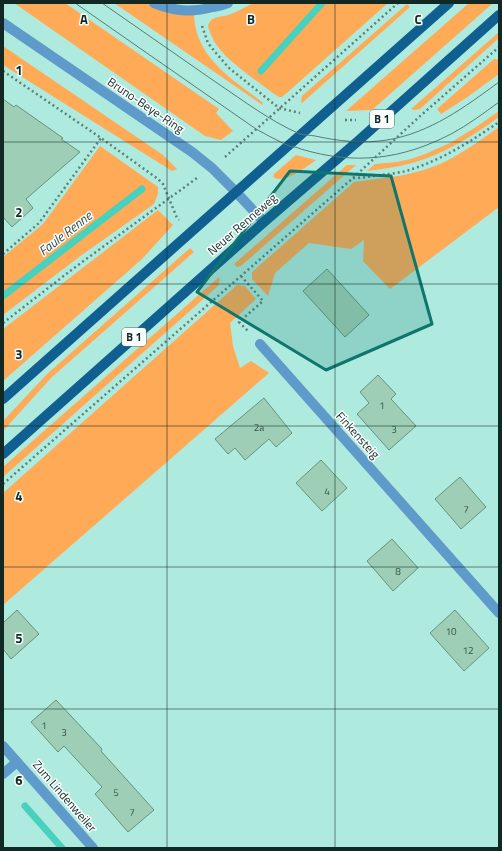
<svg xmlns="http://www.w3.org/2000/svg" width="502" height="851" font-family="'Titillium Web',sans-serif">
  <rect width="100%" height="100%" fill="#afeadf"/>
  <g fill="#ffaa57">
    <path d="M14,3H65L219,109L216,113L233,131L221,140L205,136Z"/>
    <path d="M114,3H144L161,8L194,15C196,58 231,78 262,102L263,105L261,104Z"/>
    <path d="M253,3H388L289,91L282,97H279C269,91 260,83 251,77C235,64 217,52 210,32C209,29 207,26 209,23C213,16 222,17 228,15C237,12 245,7 253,3Z"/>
    <path d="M469,3H493L372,110L346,111Z"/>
    <path d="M407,4L410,7L302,103L301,102L302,96Z"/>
    <path d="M498,33L499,38L420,109L414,110L411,109Z"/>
    <path d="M3,46L163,155L177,169L172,171L3,65Z"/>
    <path d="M494,59H496L499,60V74L466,98L441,114L437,109Z"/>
    <path d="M499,111V117C473,136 444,154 412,163C398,167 382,169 367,171L375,164L397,162L411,159L425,154L450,143L476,127Z"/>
    <path d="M499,127V207L390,289L363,261L364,240L351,249L309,243L275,273L268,296L252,279V272L354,182L404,175L424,170L440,164L454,157L475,144Z"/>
    <path d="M100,146L158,187V194L154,204L79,257L3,315V257L43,224Z"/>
    <path d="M296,155L316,160C308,166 283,185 273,177L274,174Z"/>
    <path d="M347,165H356L241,266L237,267L234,264Z"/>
    <path d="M158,210L173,225L142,259L3,381V329Z"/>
    <path d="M190,248L194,252L51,378L3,431V421L47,374Z"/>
    <path d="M219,277L220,280L218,286L3,477V467Z"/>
    <path d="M237,285L245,286L256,299L230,323L233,346L240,368L251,361L269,373L3,605V493Z"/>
  </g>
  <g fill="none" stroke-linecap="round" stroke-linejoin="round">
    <g stroke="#49d1bf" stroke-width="7">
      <path d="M261,71L322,3"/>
      <path d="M3,296L142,189"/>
      <path d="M25,806L62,848"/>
    </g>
  </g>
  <g fill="#9ecfb6" stroke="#65947d">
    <path d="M3,99L14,107L16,105L63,138L61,139L80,152L26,199L33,208L12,227L3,217Z"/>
    <path d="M327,269L369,315L345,337L303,291Z"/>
    <path d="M378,375L396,394L391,399L416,426L389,450L357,414L369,403L360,392Z"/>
    <path d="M264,398L292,433L276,447L269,439L245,460L235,448L228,454L215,439Z"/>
    <path d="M321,460L347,488L322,511L296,483Z"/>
    <path d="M460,477L486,507L461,529L435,499Z"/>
    <path d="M392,539L418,568L393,591L367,561Z"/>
    <path d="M17,610L39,634L11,659L3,649V623Z"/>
    <path d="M455,610L489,648L464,671L430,633Z"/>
    <path d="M56,700L102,749L101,751L154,810L128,832L95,794L102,787L64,746L58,752L31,722Z"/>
  </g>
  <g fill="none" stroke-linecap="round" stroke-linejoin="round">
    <g stroke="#5a827b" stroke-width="2.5" stroke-dasharray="2 3" stroke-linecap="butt">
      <path d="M202,26L208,43L216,53L229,68L279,108L300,113"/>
      <path d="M3,71L101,138L158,179L163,184L177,218L179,220"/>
      <path d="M345,120H356"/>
      <path d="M225,157L398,3"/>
      <path d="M353,178C363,178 372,176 381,175C389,174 398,173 406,171C440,161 470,142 499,122"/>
      <path d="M3,254L39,223L101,138"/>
      <path d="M241,276L263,301L239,322L249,332"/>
      <path d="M3,323L74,268L197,178"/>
      <path d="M3,484L353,178L418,118L499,47"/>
    </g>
    <g stroke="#5e9bca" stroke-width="10">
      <path d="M154,3C174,11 191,13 213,7C218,6 223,5 228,3"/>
      <path d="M3,23L192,152L212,168L236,192L264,222"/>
      <path d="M260,344L499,613"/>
      <path d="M3,746L93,848"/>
      <path d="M3,774L17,762"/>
    </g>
    <g stroke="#0f6091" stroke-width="10">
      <path d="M3,399L449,3"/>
      <path d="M3,454L264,222L357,142L499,15"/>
    </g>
    <g stroke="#567c76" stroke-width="1">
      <path d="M75,3L256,129C267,135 278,141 289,146C293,147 297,147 301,149C354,165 401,160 451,134C468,125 484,113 499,102"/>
      <path d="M102,3C140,30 179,56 217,83C244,101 270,121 300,134C304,135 310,135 315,136C338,141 363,144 387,140C430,133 465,107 499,82"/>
    </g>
  </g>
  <path fill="#0f766e" fill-opacity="0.2" stroke="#0f766e" stroke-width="3" stroke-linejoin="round" d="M290,171L391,176L432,324L326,370L197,292Z"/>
  <path fill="none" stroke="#112825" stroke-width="1" stroke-opacity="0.55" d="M167,3V848M335,3V848M3,142H499M3,284H499M3,426H499M3,567H499M3,709H499"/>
  <g text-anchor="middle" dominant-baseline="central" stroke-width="3" stroke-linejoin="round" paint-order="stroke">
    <g font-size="10" fill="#345249">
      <text x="382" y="405">1</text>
      <text x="259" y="427">2a</text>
      <text x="394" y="429">3</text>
      <text x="327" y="491">4</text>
      <text x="466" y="509">7</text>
      <text x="398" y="571">8</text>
      <text x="451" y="631">10</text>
      <text x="468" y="650">12</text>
      <text x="44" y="725">1</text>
      <text x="64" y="732">3</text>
      <text x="116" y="792">5</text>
      <text x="132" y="812">7</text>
    </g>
    <g fill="#f9fefd" stroke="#576866" stroke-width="1">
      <rect x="370" y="110" width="24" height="18" rx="3"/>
      <rect x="122" y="328" width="24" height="18" rx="3"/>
    </g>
    <g font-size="11" font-weight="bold" fill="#112825">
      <text x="382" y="119">B 1</text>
      <text x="134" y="337">B 1</text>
    </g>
    <g font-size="12" fill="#112825" stroke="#f9fefd">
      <text transform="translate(146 105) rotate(34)">Bruno-Beye-Ring</text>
      <text transform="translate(242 224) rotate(-41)">Neuer Renneweg</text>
      <text transform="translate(358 435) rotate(48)">Finkensteig</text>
      <text transform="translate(65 796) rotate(49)">Zum Lindenweiler</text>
    </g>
    <g font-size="13" font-style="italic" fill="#304c48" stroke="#f9fefd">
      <text transform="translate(65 233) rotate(-38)">Faule Renne</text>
    </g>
  </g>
  <g font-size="13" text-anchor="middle" font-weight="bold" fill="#112825" stroke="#f9fefd" stroke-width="3" stroke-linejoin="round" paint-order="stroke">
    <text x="84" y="24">A</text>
    <text x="251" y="24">B</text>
    <text x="418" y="24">C</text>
    <text x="19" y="75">1</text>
    <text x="19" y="217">2</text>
    <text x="19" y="359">3</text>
    <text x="19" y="501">4</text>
    <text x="19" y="643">5</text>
    <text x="19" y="785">6</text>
  </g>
  <rect width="502" height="851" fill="none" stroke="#112825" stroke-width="8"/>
</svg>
